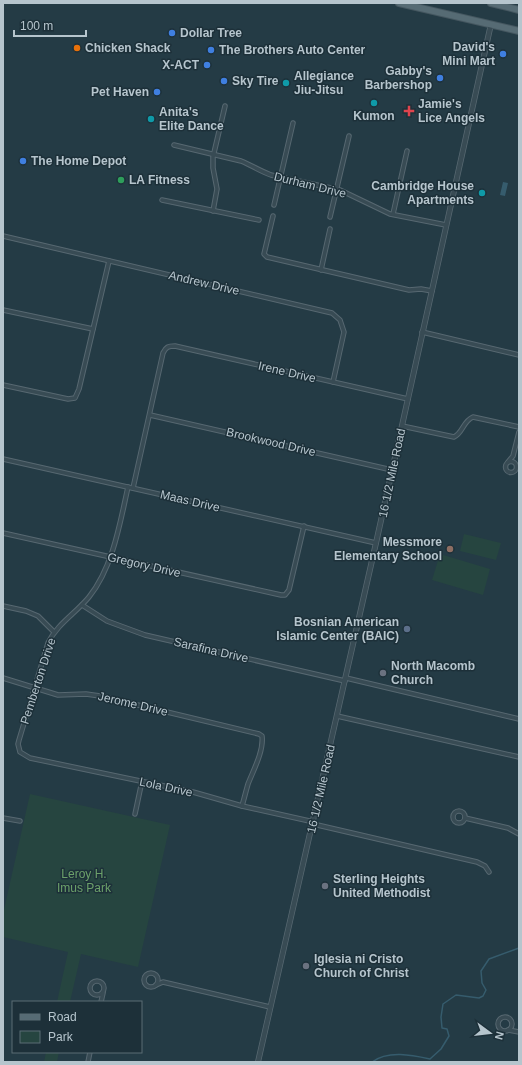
<svg xmlns="http://www.w3.org/2000/svg" width="522" height="1065" font-family="Helvetica,sans-serif">
  <rect width="100%" height="100%" fill="#243b45"/>
  <g fill="#264540">
    <path d="M464,534L501,543L496,560L460,551Z"/>
    <path d="M440,554L490,569L483,595L432,580Z"/>
    <path d="M30,794L170,825L138,967L81,954L70,1002H57L68,952L3,937V914Z"/>
    <path d="M46,1052H59L57,1062H44Z"/>
  </g>
  <path fill="#365c6d" d="M503,182L508,183L505,196L500,195Z"/>
  <g fill="none" stroke-linecap="round" stroke-linejoin="round">
    <path stroke="#365c6d" stroke-width="1.5" d="M372,1062C388,1050 412,1055 430,1059L441,1049L449,1036L447,1029L442,1028L441,1017L443,1004L456,995L479,998L483,996L486,990L482,983L481,971L489,959L519,948"/>
    <defs>
      <g id="minor">
        <path d="M174,145L241,161C251,165 260,171 271,175L340,190L390,214L446,225"/>
        <path d="M162,200L259,220"/>
        <path d="M274,205L293,123"/>
        <path d="M213,211L217,189L213,168V157L225,106"/>
        <path d="M393,214L407,151"/>
        <path d="M273,216L264,254L267,257L409,290L421,289L432,291"/>
        <path d="M330,217L349,136"/>
        <path d="M3,236L332,313L340,320L344,332L333,382"/>
        <path d="M321,270L330,229"/>
        <path d="M3,310L93,329"/>
        <path d="M422,332L519,355"/>
        <path d="M3,385L68,399L75,398L79,389L109,261"/>
        <path d="M150,415L392,470"/>
        <path d="M402,426L454,437C463,433 463,421 473,417L519,427"/>
        <path d="M3,459L376,543"/>
        <circle cx="511" cy="467" r="5.5"/>
        <path d="M508,462L513,456L519,432"/>
        <path d="M128,487C120,523 113,567 89,597C76,613 57,624 48,643L19,740L18,744L20,752L30,758L193,792L242,806L314,822"/>
        <path d="M133,488L163,353C166,347 168,346 175,346L408,399"/>
        <path d="M3,533L281,595H285L289,590L304,526"/>
        <path d="M82,605L107,621L145,635L345,681"/>
        <path d="M3,606L26,611L38,616L54,632"/>
        <path d="M3,678L58,695L86,694L100,696L259,734L262,736C264,751 253,771 248,784C246,791 244,799 242,806"/>
        <path d="M346,678L519,719"/>
        <path d="M337,716L519,757"/>
        <circle cx="459" cy="817" r="6"/>
        <path d="M135,814L142,781"/>
        <path d="M3,818L20,821"/>
        <path d="M465,818L508,828L519,834"/>
        <path d="M313,824L477,862L485,866L489,872"/>
        <circle cx="151" cy="980" r="7"/>
        <circle cx="97" cy="988" r="7"/>
        <path d="M156,985L163,982L270,1007"/>
        <path d="M101,1002L103,993"/>
        <circle cx="505" cy="1024" r="7"/>
        <path d="M508,1030L519,1032"/>
        <path d="M88,1062L90,1052"/>
      </g>
      <path id="tertiary" d="M258,1062L376,543L491,24"/>
      <g id="primary">
        <path d="M399,3L519,31"/>
        <path d="M491,3L519,10"/>
      </g>
    </defs>
    <use href="#minor" stroke="#576871" stroke-width="5.5"/>
    <use href="#tertiary" stroke="#576871" stroke-width="6"/>
    <use href="#primary" stroke="#455760" stroke-width="8"/>
    <use href="#minor" stroke="#384b54" stroke-width="3.5"/>
    <use href="#tertiary" stroke="#384b54" stroke-width="4.5"/>
    <use href="#primary" stroke="#566b74" stroke-width="6"/>
  </g>
  <g fill="#3f7fe0" stroke="#1d3039" stroke-width="1.5">
    <circle cx="172" cy="33" r="4"/>
    <circle cx="211" cy="50" r="4"/>
    <circle cx="503" cy="54" r="4"/>
    <circle cx="207" cy="65" r="4"/>
    <circle cx="440" cy="78" r="4"/>
    <circle cx="224" cy="81" r="4"/>
    <circle cx="157" cy="92" r="4"/>
    <circle cx="23" cy="161" r="4"/>
  </g>
  <circle fill="#e8710a" stroke="#1d3039" stroke-width="1.5" cx="77" cy="48" r="4"/>
  <g fill="#0f9aa8" stroke="#1d3039" stroke-width="1.5">
    <circle cx="286" cy="83" r="4"/>
    <circle cx="374" cy="103" r="4"/>
    <circle cx="151" cy="119" r="4"/>
    <circle cx="482" cy="193" r="4"/>
  </g>
  <path fill="#e0444e" stroke="#1d3039" stroke-width="1.5" d="M407 105h4v4h4v4h-4v4h-4v-4h-4v-4h4z"/>
  <circle fill="#2e9e5b" stroke="#1d3039" stroke-width="1.5" cx="121" cy="180" r="4"/>
  <circle fill="#8d6e63" stroke="#1d3039" stroke-width="1.5" cx="450" cy="549" r="4"/>
  <circle fill="#5c6f8a" stroke="#1d3039" stroke-width="1.5" cx="407" cy="629" r="4"/>
  <g fill="#6b7280" stroke="#1d3039" stroke-width="1.5">
    <circle cx="383" cy="673" r="4"/>
    <circle cx="325" cy="886" r="4"/>
    <circle cx="306" cy="966" r="4"/>
  </g>
  <g text-anchor="middle" dominant-baseline="central" stroke-width="3" stroke-linejoin="round" paint-order="stroke">
    <g font-size="12" font-weight="bold" fill="#b6c5cd" stroke="#1d3039" text-anchor="start">
      <text x="180" y="33">Dollar Tree</text>
      <text x="495" y="47" text-anchor="end">David's<tspan x="495" dy="14">Mini Mart</tspan></text>
      <text x="85" y="48">Chicken Shack</text>
      <text x="219" y="50">The Brothers Auto Center</text>
      <text x="199" y="65" text-anchor="end">X-ACT</text>
      <text x="432" y="71" text-anchor="end">Gabby's<tspan x="432" dy="14">Barbershop</tspan></text>
      <text x="294" y="76">Allegiance<tspan x="294" dy="14">Jiu-Jitsu</tspan></text>
      <text x="232" y="81">Sky Tire</text>
      <text x="149" y="92" text-anchor="end">Pet Haven</text>
      <text x="418" y="104">Jamie's<tspan x="418" dy="14">Lice Angels</tspan></text>
      <text x="159" y="112">Anita's<tspan x="159" dy="14">Elite Dance</tspan></text>
      <text x="374" y="116" text-anchor="middle">Kumon</text>
      <text x="31" y="161">The Home Depot</text>
      <text x="129" y="180">LA Fitness</text>
      <text x="474" y="186" text-anchor="end">Cambridge House<tspan x="474" dy="14">Apartments</tspan></text>
      <text x="442" y="542" text-anchor="end">Messmore<tspan x="442" dy="14">Elementary School</tspan></text>
      <text x="399" y="622" text-anchor="end">Bosnian American<tspan x="399" dy="14">Islamic Center (BAIC)</tspan></text>
      <text x="391" y="666">North Macomb<tspan x="391" dy="14">Church</tspan></text>
      <text x="333" y="879">Sterling Heights<tspan x="333" dy="14">United Methodist</tspan></text>
      <text x="314" y="959">Iglesia ni Cristo<tspan x="314" dy="14">Church of Christ</tspan></text>
    </g>
    <g font-size="12" fill="#b6c5cd" stroke="#1d3039">
      <text transform="translate(310 185) rotate(14)">Durham Drive</text>
      <text transform="translate(204 283) rotate(13)">Andrew Drive</text>
      <text transform="translate(287 372) rotate(13)">Irene Drive</text>
      <text transform="translate(271 442) rotate(13)">Brookwood Drive</text>
      <text transform="translate(392 473) rotate(-78)">16 1/2 Mile Road</text>
      <text transform="translate(190 501) rotate(13)">Maas Drive</text>
      <text transform="translate(144 565) rotate(13)">Gregory Drive</text>
      <text transform="translate(211 650) rotate(13)">Sarafina Drive</text>
      <text transform="translate(38 681) rotate(-72)">Pemberton Drive</text>
      <text transform="translate(133 704) rotate(13)">Jerome Drive</text>
      <text transform="translate(166 787) rotate(12)">Lola Drive</text>
      <text transform="translate(321 789) rotate(-77)">16 1/2 Mile Road</text>
    </g>
    <g font-size="12" fill="#6ca16a" stroke="#1d3039">
      <text x="84" y="874">Leroy H.<tspan x="84" dy="14">Imus Park</tspan></text>
    </g>
  </g>
  <rect width="522" height="1065" fill="none" stroke="#b6c5cd" stroke-width="8"/>
  <rect x="12" y="1001" width="130" height="52" fill="#1d3039" stroke="#5a6c74"/>
  <rect x="20" y="1014" width="20" height="6" fill="#566b74" stroke="#5a6c74"/>
  <text x="48" y="1021" font-size="12" fill="#b6c5cd">Road</text>
  <rect x="20" y="1031" width="20" height="12" fill="#264540" stroke="#5a6c74"/>
  <text x="48" y="1041" font-size="12" fill="#b6c5cd">Park</text>
  <g transform="translate(490 1033) rotate(105)" stroke="#1d3039" stroke-width="3" paint-order="stroke">
  <path d="M0-3L7 15L0 10L-7 15Z" fill="#b6c5cd"/>
  <text y="-6" font-size="11" font-weight="bold" text-anchor="middle" fill="#b6c5cd">N</text>
  </g>
  <path d="M14 30v6h72v-6" fill="none" stroke="#b6c5cd" stroke-width="2"/>
  <text x="20" y="30" font-size="12" fill="#b6c5cd" stroke="#1d3039" stroke-width="3" paint-order="stroke">100 m</text>
</svg>
